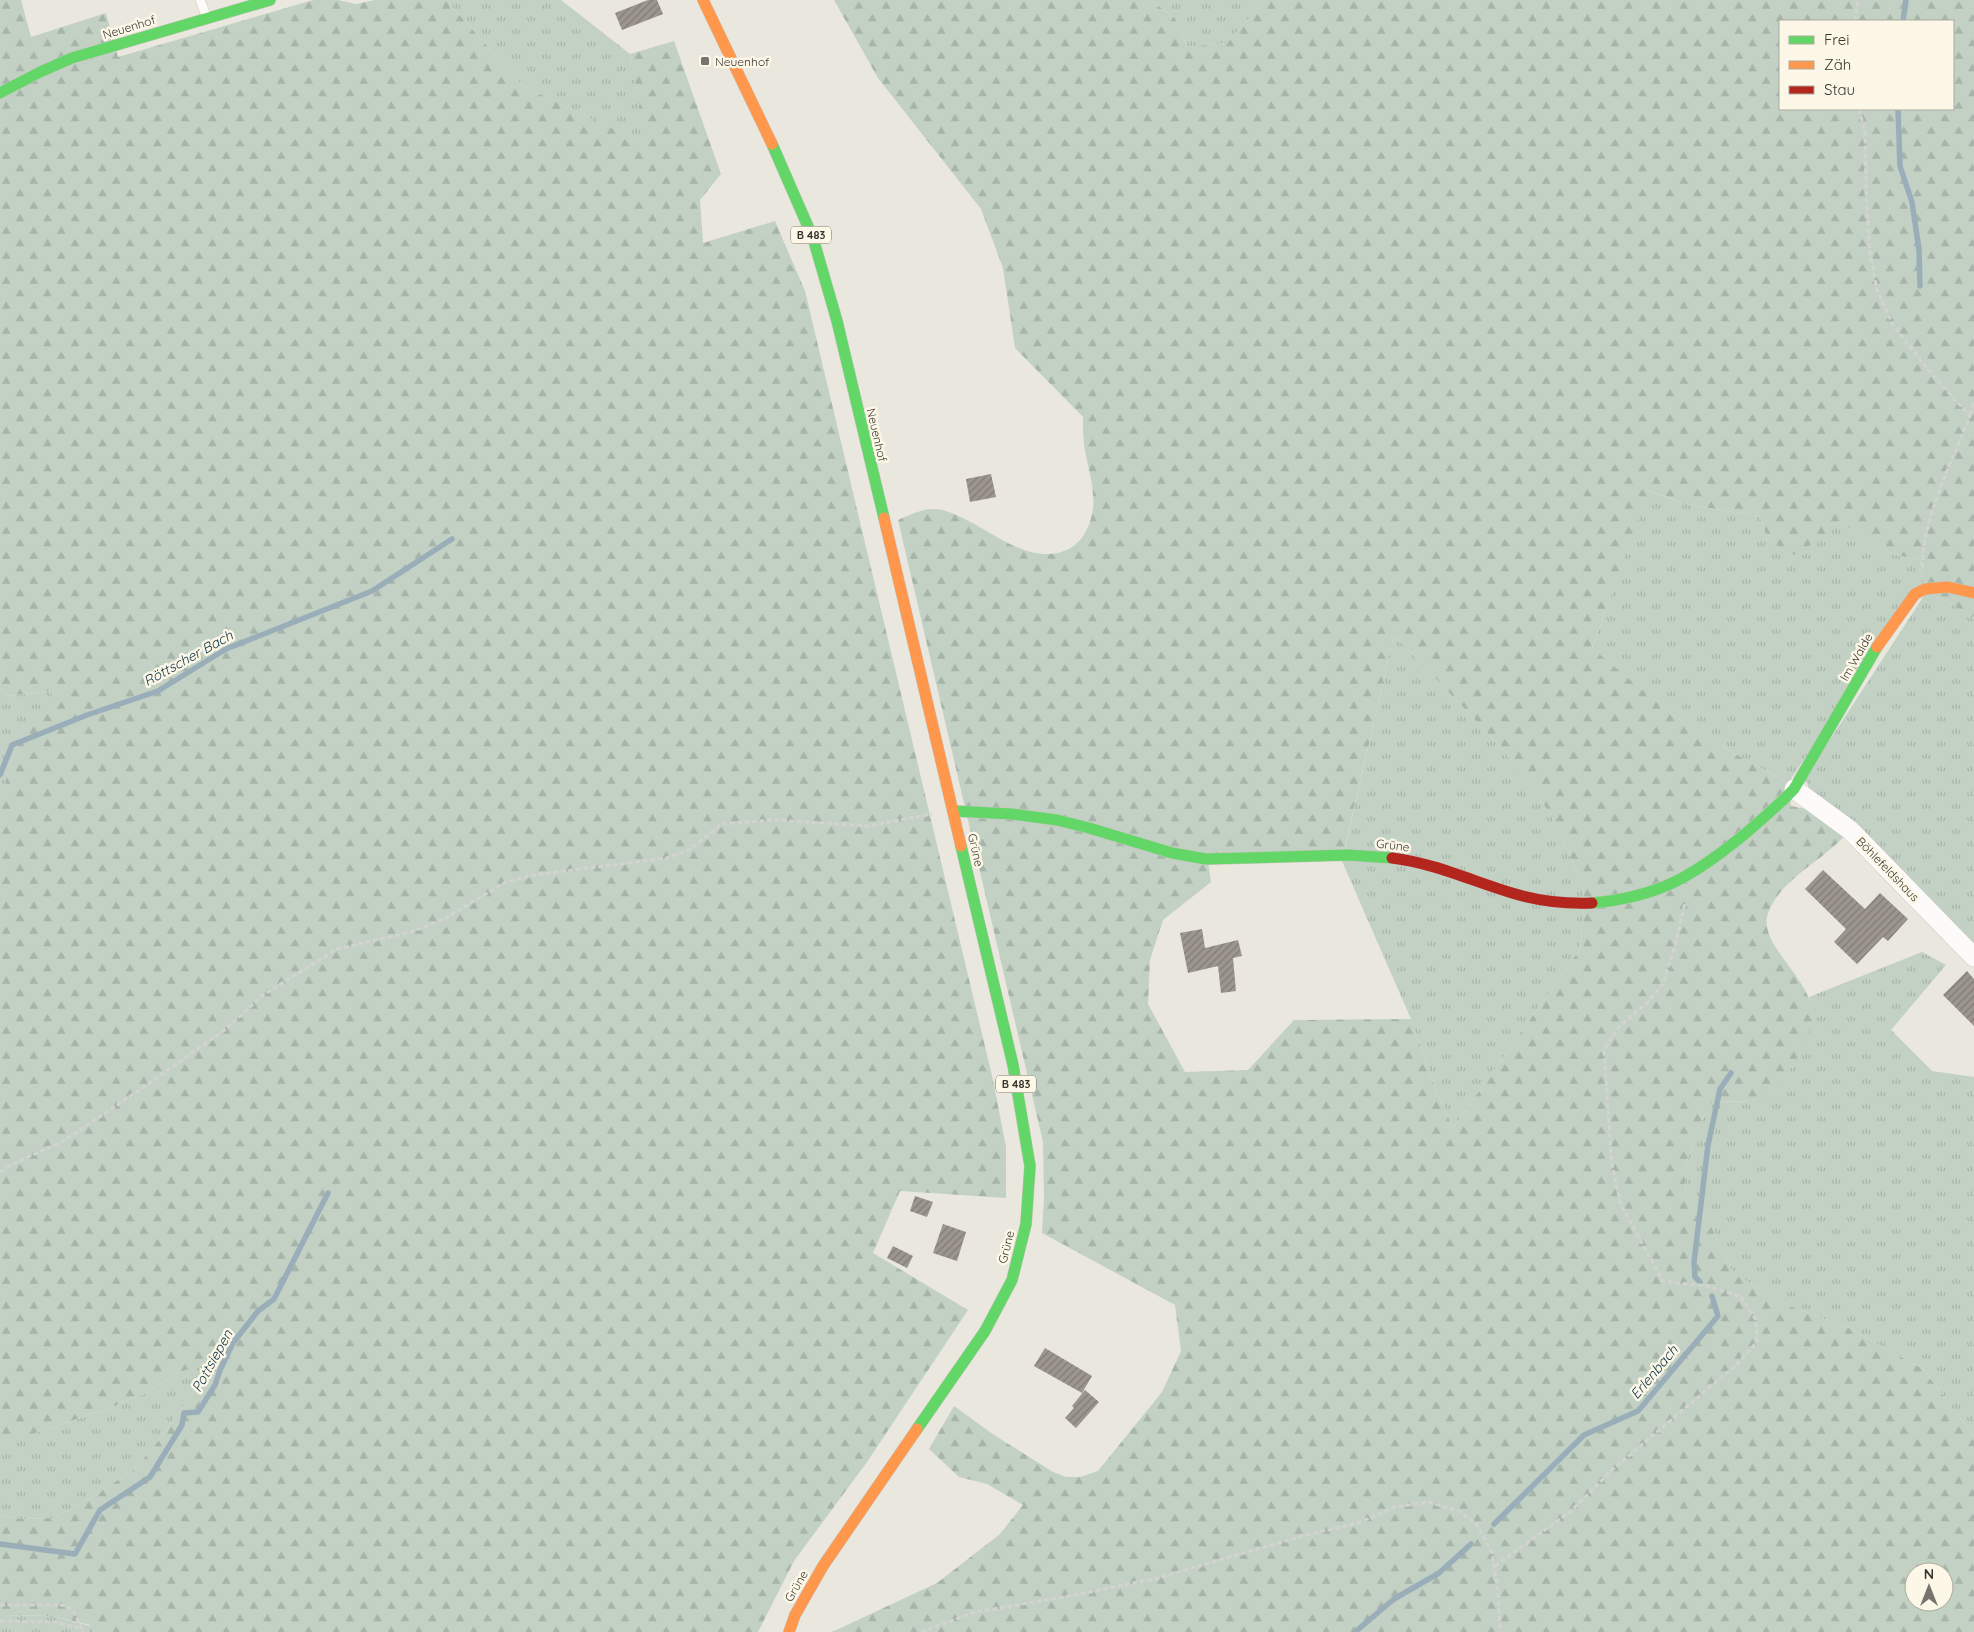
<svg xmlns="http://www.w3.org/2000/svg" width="1974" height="1632" font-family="Quicksand,sans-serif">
  <defs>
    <pattern id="grass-tufts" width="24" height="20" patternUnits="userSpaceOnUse" patternTransform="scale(1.25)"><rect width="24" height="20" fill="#c2d1c4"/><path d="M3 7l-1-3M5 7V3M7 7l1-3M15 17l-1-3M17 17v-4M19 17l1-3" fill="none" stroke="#a7b4a9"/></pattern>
    <pattern id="forest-firs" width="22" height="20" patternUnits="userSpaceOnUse" patternTransform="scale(1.25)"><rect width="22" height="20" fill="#c2d1c4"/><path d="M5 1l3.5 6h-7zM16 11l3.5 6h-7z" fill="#a7b4a9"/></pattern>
    <pattern id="building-hatch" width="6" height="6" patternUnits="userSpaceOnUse" patternTransform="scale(1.25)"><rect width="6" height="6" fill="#9c968e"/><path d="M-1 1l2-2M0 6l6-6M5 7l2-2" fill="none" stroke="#807b74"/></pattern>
  </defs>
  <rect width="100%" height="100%" fill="#eae7de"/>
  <g fill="url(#grass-tufts)">
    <path d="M446,0H561L630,54L648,146L523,86Z"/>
    <path d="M1150,0H1266L1227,43L1187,47L1175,18Z"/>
    <path d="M1648,491L1690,505L1760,516L1768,541L1842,524L1892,554L1920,560L1924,584L1788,783L1719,745L1671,714L1592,649Z"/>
    <path d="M1927,591L1974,617V951L1810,791L1805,778Z"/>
    <path d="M1394,635L1502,748L1550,813L1583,885L1584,908L1580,949L1453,1128L1436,1091L1411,1019L1342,861Z"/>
    <path d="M0,689L5,696L52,691V711L24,732L9,766L3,795L0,791Z"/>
    <path d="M1922,952L1946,965L1891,1030L1932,1071L1974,1077V1436L1923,1369L1849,1328L1787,1305L1733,1273L1708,1220L1686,1201L1685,1169L1695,1135L1710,1103L1746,1101L1813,1016L1809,997Z"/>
    <path d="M207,1364L193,1392L160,1439L135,1469L92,1497L54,1518L22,1519L0,1516V1434H32L107,1409L148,1392L178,1372Z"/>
    <path d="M0,1615L53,1616L90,1626V1632H0Z"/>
  </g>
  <g fill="url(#forest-firs)" fill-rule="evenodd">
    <path d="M0,0H21L31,37L106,13L118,57L313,0H338L356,4L375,0H446L523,86L647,145L630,54L674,41L721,174L700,200L703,243L775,221L805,291L993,1080L1006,1147V1198L900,1191L873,1253L968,1310L867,1462L794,1561L758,1632H90V1625L53,1616L0,1615V1516L22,1519L54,1518L92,1497L135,1469L160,1439L193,1392L207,1365L178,1372L148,1392L107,1409L32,1434H0V791L3,794L9,766L24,732L52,710L51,691L4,696L0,689Z"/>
    <path d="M834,0H1150L1175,18L1187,47L1227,43L1266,0H1974V617L1927,591L1924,584L1920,560L1892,554L1842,524L1795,555L1768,541L1760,516L1690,505L1649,491L1592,648L1671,714L1719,745L1788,783L1791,806L1822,812L1847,833C1825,860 1780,879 1768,913C1757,944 1811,978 1813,1015C1813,1028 1805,1042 1799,1054C1788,1077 1772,1099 1744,1101C1733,1101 1722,1102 1710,1103L1695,1135L1685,1169L1686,1201L1708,1220L1733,1273L1787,1305L1849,1328L1923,1369L1974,1436V1632H832L937,1583L1000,1534L1023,1505L987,1484L959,1477L929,1449L954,1406L994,1435L1053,1472L1066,1477H1080L1098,1471L1162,1392L1181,1351L1175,1305L1042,1233L1044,1199L1043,1142L898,520C911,514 928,506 942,510C983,520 1025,570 1069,549C1084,541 1091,524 1093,508C1095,487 1087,465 1084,444C1083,435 1083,426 1083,417L1015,348L1003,268L981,209L878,78ZM1780,21H1953V109H1780ZM1394,635L1502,748L1550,813L1583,885L1584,908L1580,949L1453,1128L1436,1091L1411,1019L1294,1020L1248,1070L1185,1072L1148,1004L1150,960L1163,920L1211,882L1207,854L1344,851ZM1914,1572H1944V1602H1914Z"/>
  </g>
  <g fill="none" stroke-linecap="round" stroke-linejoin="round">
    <g stroke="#9aaeba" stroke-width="5.5">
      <path d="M1903,21L1906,0"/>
      <path d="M1898,109L1900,166L1912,202L1919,250L1920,286"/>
      <path d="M0,775L12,745L87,715L158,691L226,649L372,591L452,539"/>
      <path d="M1700,1282L1695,1277L1694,1262L1708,1145L1720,1089L1731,1073"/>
      <path d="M1494,1524L1584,1435L1638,1411L1718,1316L1712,1296"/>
      <path d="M0,1544L75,1554L100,1510L150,1477L182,1425L184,1413L198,1412L215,1385L220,1370L233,1343L258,1311L274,1299L328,1193"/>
      <path d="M1355,1632L1394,1599L1439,1573L1471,1544"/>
    </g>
  </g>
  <g fill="url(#building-hatch)">
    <path d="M648,0H657L663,14L622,30L615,13Z"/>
    <path d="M991,474L996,497L970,502L966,479Z"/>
    <path d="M1823,870L1865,909L1880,893L1908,919L1888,941L1883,937L1857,964L1834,942L1846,929L1805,889Z"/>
    <path d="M1202,929L1205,948L1238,940L1242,956L1233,958L1236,991L1221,993L1218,966L1188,973L1180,933Z"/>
    <path d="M1967,971L1974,979V1026L1943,995Z"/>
    <path d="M915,1196L933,1202L927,1217L910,1211Z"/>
    <path d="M943,1224L966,1232L957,1261L933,1253Z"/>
    <path d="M893,1246L913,1256L907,1268L887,1258Z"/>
    <path d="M1045,1348L1092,1376L1082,1393L1034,1366Z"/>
    <path d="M1085,1390L1099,1402L1076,1428L1065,1418L1074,1408L1072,1406Z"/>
  </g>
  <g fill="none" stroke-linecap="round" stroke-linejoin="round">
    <defs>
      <path id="lane" d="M200,0L206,15"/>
      <path id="street" d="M1794,789L1850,830L1974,957"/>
      <g id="fast">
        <path d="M0,93L40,72L72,58L270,0"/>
        <path d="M772,144L813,238L837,321L884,518"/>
        <path d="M953,811L1012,814L1057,820L1089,828L1172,853L1206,859L1348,855L1392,858"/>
        <path d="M1592,903C1660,897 1695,875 1746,833C1762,819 1779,805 1794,789L1877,647"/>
        <path d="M917,1429L985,1331L1012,1280L1026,1224L1030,1166L1013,1065L961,846"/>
      </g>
      <g id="slow">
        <path d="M703,0L772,144"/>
        <path d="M884,518L961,846"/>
        <path d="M1877,647L1915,594L1925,589L1948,587L1974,593"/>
        <path d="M789,1632L795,1615L823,1566L917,1429"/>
      </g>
      <path id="jam" d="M1392,858C1434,863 1472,881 1512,893C1538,901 1565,904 1592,903"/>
    </defs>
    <use href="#lane" stroke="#c7c5be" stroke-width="10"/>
    <use href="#street" stroke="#c7c5be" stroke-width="20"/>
    <use href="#fast" stroke="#c7c5be" stroke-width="12"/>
    <use href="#slow" stroke="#c7c5be" stroke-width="12"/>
    <use href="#jam" stroke="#c7c5be" stroke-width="12"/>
    <g stroke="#d3d3d0" stroke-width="3" stroke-dasharray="5 2.5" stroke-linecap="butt">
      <path d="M1855,21L1858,0"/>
      <path d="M1859,109L1865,132L1866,193L1870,253L1877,290L1893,325L1930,372L1970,416C1954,456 1919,527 1923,569"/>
      <path d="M1970,415L1974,401"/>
      <path d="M0,1172L17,1162L61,1142L80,1130L141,1089L226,1029L263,995L337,949L411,932L444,919L506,882L534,875L667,858L689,850L722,824L774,820L868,826L932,814"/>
      <path d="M1495,1566L1571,1511L1613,1469L1734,1367L1757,1342L1756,1320L1741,1297L1707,1286L1663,1281L1621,1205L1612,1165L1604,1050L1618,1028L1647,1003L1663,984L1675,946L1685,903"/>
      <path d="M0,1605H62L72,1609L84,1632"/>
      <path d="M0,1621L54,1622L83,1629"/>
      <path d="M921,1632L976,1612L1080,1594L1158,1578L1306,1535L1358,1523L1395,1507L1429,1502L1461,1512L1478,1526L1492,1553L1498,1590L1500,1632"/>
    </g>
    <use href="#lane" stroke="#fcfbfa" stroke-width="9"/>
    <use href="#street" stroke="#fcfbfa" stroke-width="19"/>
    <use href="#fast" stroke="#63d668" stroke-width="11"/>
    <use href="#slow" stroke="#ff974d" stroke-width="11"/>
    <use href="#jam" stroke="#b3261e" stroke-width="11"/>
  </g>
  <rect fill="#76746c" stroke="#fcf7e6" stroke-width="2" x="700" y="56" width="10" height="10" rx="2.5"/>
  <g text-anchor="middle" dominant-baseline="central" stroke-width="5" stroke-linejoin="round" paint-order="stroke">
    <g fill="#fcf7e6" stroke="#737066" stroke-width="1">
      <rect x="791" y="226.5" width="40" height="17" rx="4"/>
      <rect x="996" y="1075.5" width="40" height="17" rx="4"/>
    </g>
    <g font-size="11" font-weight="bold" fill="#38362f">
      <text x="811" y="235">B 483</text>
      <text x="1016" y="1084">B 483</text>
    </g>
    <g font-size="12" fill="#38362f" stroke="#fcf7e6">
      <text transform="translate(129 27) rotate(-17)">Neuenhof</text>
      <text transform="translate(877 435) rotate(77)">Neuenhof</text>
      <text transform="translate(1856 657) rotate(-60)">Im Walde</text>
      <text transform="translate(1393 845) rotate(7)">Grüne</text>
      <text transform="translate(976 850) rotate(77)">Grüne</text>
      <text transform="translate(1888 869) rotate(46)">Böhlefeldshaus</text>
      <text transform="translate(1006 1247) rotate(-76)">Grüne</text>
      <text transform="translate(796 1586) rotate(-60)">Grüne</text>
    </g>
    <g font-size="12" fill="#38362f" stroke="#fcf7e6" text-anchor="start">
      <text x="715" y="61">Neuenhof</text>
    </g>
    <g font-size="14" font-style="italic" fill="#0b344c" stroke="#fcf7e6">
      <text transform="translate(188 658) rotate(-29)">Röttscher Bach</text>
      <text transform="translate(212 1361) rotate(-61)">Pottsiepen</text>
      <text transform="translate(1654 1372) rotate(-50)">Erlenbach</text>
    </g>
  </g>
  <rect x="1779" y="20" width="175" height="90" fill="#fcf7e6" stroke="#aeaa9d"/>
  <rect x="1789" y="36" width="25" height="8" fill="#63d668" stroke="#aeaa9d"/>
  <text x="1824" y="45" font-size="15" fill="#38362f">Frei</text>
  <rect x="1789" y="61" width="25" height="8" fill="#ff974d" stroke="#aeaa9d"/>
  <text x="1824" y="70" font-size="15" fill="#38362f">Zäh</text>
  <rect x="1789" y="86" width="25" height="8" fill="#b3261e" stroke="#aeaa9d"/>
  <text x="1824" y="95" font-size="15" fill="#38362f">Stau</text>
  <g transform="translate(1929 1587)"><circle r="24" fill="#fcf7e6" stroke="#aeaa9d"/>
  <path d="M0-4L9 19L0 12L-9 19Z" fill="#76746c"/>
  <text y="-8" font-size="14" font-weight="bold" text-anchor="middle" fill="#38362f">N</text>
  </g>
</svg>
